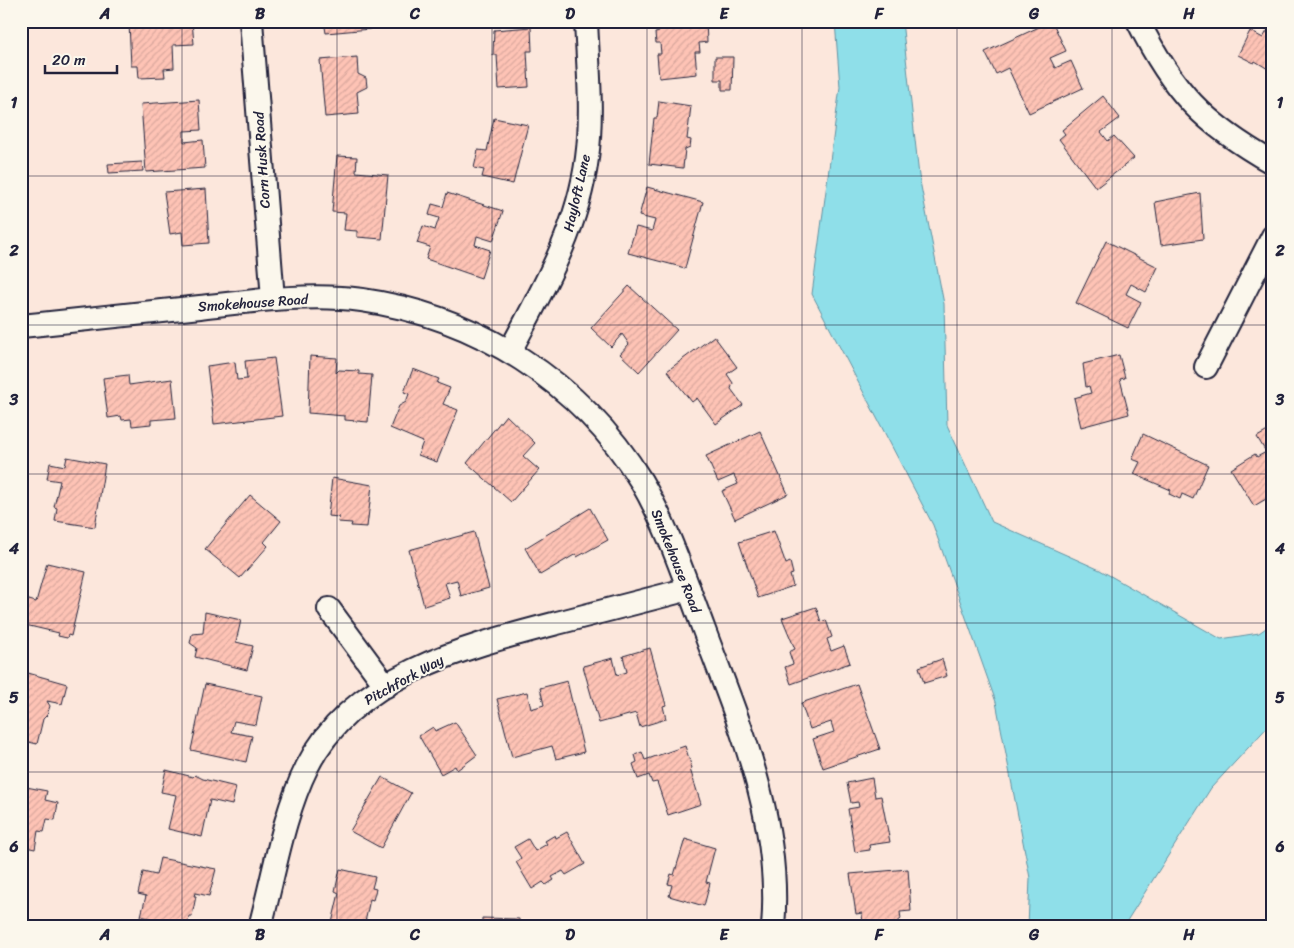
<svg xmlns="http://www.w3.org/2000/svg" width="1294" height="948" font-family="Sriracha,sans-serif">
  <defs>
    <pattern id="building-hatch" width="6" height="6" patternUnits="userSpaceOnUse" patternTransform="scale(1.25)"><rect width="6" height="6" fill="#fec3b5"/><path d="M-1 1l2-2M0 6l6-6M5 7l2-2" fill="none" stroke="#d9a79d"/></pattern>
  </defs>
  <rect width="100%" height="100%" fill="#fce7dc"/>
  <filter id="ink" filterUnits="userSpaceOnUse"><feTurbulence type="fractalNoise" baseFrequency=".02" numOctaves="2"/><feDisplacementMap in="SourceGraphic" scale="10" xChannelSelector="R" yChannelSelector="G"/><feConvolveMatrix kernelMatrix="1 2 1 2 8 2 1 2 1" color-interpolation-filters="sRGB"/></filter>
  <g filter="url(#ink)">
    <path fill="#8fdfe9" stroke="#6393a3" d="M835,21H902L919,176L944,304L947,425L992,522L1100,570L1221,639L1259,633L1273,623V721L1211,788L1123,927H1028L1030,878L996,702L933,525L812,294L840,87Z"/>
    <g fill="url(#building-hatch)" stroke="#22223b">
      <path d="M145,21H192L194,44L173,45L174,68L164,69L165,77L139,78L138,66H131L129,23Z"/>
      <path d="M324,21H383L376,22V26L370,29L326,33Z"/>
      <path d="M658,21H706L707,42L699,43L700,52H695L697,74L659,78L657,54H661L660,43H656L655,33L659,32Z"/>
      <path d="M1052,21L1066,51L1050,58L1055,68L1071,61L1083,88L1029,113L1008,68L996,74L985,52Z"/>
      <path d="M1273,21V72L1255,61L1254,63L1238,55L1250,31L1263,38Z"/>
      <path d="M531,27L532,51H527L529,87L499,89L497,55H493L494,30Z"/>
      <path d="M357,57L358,74L366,78L367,87L357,92L359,114L325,117L320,60Z"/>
      <path d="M715,57H733L732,90H722V80H715Z"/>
      <path d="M1103,96L1120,118L1101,132L1108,141L1114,136L1134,158L1096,188L1059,139L1065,134L1062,130Z"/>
      <path d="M199,100L201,130L184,131V142L203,140L205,168L146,172L141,104Z"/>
      <path d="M659,101L691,106L687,139L691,140L690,147L685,149L683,168L649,164L654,118H657Z"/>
      <path d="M494,118L528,125L513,184L482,177L484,170L474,168L478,150L487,151Z"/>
      <path d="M337,156L357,157L356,172L388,175L382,239L357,237V231L344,230L346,213L332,212Z"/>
      <path d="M142,162L143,171L109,173L108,164Z"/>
      <path d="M647,187L703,202L685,268L628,253L636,227L652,231L655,220L639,216Z"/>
      <path d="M206,189L209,243L183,245L182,232L170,234L164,192Z"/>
      <path d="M447,193L503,211L493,241L477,236L475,245L490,250L481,278L426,259L430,247L417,243L423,226L435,230L439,218L429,215L432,204L443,207Z"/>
      <path d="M1200,193L1203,239L1161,245L1155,202Z"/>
      <path d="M1106,241L1158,267L1146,292L1131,284L1126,294L1141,302L1128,328L1076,303Z"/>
      <path d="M629,286L677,330L639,372L620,354L629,344L622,334L611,347L591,328Z"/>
      <path d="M714,336L737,367L727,374L733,383L731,389L743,405L716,424L697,398L692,402L667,371Z"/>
      <path d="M1119,355L1125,378L1120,379L1129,414L1081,427L1074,398L1091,393L1089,386L1086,387L1083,364Z"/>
      <path d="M310,356L337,358L336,373L339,370L359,371V374L372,375L368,422L345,420V416L308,413Z"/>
      <path d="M274,358L282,416L214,424L207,366L235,362L237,380L247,379L245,361Z"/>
      <path d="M413,369L439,379L437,383L450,388L443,404L458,410L437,462L418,455L423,442L390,428L399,406L406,402L409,394L404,392Z"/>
      <path d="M128,375L129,385L172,379L176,418L151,420V424L132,426L131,419L122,420L121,416L108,418L103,378Z"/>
      <path d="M506,415L535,443L523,456L539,470L511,502L467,463Z"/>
      <path d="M1273,428V495L1254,506L1231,469L1255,454L1257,457L1266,452L1257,437Z"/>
      <path d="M760,431L788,494L735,519L722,491L738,484L734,475L718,482L706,456Z"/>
      <path d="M1143,434L1208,465L1193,499L1182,494L1180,499L1169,494L1171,490L1134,474L1140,462L1132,459Z"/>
      <path d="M67,457L105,464L95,527L55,521L57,508L54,507L60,481L47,479L50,463L65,466Z"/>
      <path d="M332,478L372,485L367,527L351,526L352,523L338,522L339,517L328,516Z"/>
      <path d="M250,495L281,521L264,542L268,546L240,578L205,549Z"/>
      <path d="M590,508L608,540L577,557L576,554L540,575L525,548Z"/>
      <path d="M774,531L786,564L790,562L793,574L790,575L793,586L758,598L739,542Z"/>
      <path d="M474,532L489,588L461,596L457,580L445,583L450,598L424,606L409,550Z"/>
      <path d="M47,563L86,572L71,636L68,635L67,638L58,636L59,633L21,624L22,598L36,602Z"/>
      <path d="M816,607L821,622L826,620L832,637L827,639L831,651L844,646L850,663L791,684L785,667L793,664L789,652L795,649L782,618Z"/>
      <path d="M205,612L241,620L236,642L253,646L247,670L195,657L197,648L190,643L192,634L203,633Z"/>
      <path d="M650,648L666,705L663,706L666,719L640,727L636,713L599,723L583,666L613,658L617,675L627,672L623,656Z"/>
      <path d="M942,659L947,676L924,683L919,667Z"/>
      <path d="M21,671L67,684L62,704L47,701L50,706L47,715L43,719L37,744L21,740Z"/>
      <path d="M567,681L584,752L556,759L552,746L512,757L497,699L527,692L531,709L544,705L540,688Z"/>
      <path d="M205,684L262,696L256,725L234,721L231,732L252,736L246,762L191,750Z"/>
      <path d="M857,684L880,749L823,768L813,739L834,732L831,722L810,729L801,703Z"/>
      <path d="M455,722L477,755L457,770L455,766L441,774L419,736L433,727L435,731Z"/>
      <path d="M685,746L692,768L690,769L701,804L668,815L657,782L652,783L649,775L638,779L633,764L637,762L635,755L642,752L645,760Z"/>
      <path d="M166,770L193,777L195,775L203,779L236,787L232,805L210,800L202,837L168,829L176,795L161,792Z"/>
      <path d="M382,777L411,793L381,848L350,831Z"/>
      <path d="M872,778L875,797L881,796L890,842L869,845L870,850L855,852L848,809L859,807L858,802L851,803L847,783Z"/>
      <path d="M21,786L47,791L45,800L58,803L55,820L47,819L44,832L38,831L35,849L21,846Z"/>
      <path d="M567,832L585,864L566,875L563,871L552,877L554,880L546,885L543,882L532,889L516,862L521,858L514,847L528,839L535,851L547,844L545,841L555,835L556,838Z"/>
      <path d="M685,839L715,848L706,882L710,883L704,906L669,896L672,885L668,884L671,874L674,875Z"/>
      <path d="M160,858L216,869L209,896L195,893L194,896H196L192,916H189L187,927L141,916L146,896L138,894L143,872L156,875Z"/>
      <path d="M340,869L375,877L372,888L376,889L373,900L370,899L364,927H331L339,893L335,891Z"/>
      <path d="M908,869L911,911L900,912L901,919L895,924V927H863L862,913L856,914L850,874Z"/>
      <path d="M482,918L519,919V927H482Z"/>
    </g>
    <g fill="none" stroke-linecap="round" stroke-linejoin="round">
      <defs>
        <g id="street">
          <path d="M251,21L273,299"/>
          <path d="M1138,21C1173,92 1204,124 1273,163"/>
          <path d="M21,326C81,320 141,313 200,307C253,301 309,293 362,300C476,316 581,382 641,481C668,527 685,580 704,630C740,726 782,822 773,927"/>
          <path d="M510,351C543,289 578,229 587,158C593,113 588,67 586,21"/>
          <path d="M1206,367L1273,236"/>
          <path d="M329,609L386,686"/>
          <path d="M260,927C274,875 283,815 307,767C353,674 469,646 561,622C603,611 646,600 689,589"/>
        </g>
      </defs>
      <use href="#street" stroke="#22223b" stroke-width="26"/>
      <use href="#street" stroke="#fbf7ec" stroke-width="22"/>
    </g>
  </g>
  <path fill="none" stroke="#22223b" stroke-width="1" stroke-opacity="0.55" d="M182,21V927M337,21V927M492,21V927M647,21V927M802,21V927M957,21V927M1112,21V927M21,176H1273M21,325H1273M21,474H1273M21,623H1273M21,772H1273"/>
  <g text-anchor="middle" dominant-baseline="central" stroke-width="4" stroke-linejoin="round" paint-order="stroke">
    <g font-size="14" fill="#22223b" stroke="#fbf7ec">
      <text transform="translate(262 160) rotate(-94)">Corn Husk Road</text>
      <text transform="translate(577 193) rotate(-77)">Hayloft Lane</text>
      <text transform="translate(253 303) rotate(-4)">Smokehouse Road</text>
      <text transform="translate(676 561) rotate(68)">Smokehouse Road</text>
      <text transform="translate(404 680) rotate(-29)">Pitchfork Way</text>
    </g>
  </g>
  <rect width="1294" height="948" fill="none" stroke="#fbf7ec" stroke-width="55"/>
  <path d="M45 65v8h72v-8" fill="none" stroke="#22223b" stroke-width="2.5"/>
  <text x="52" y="65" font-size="15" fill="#22223b" stroke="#fbf7ec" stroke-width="4" paint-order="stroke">20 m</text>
  <rect x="28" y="28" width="1238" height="892" fill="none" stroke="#22223b" stroke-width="2"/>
  <g font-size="16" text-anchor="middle" font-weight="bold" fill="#22223b">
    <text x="105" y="19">A</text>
    <text x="260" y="19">B</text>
    <text x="415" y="19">C</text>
    <text x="570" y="19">D</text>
    <text x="724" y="19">E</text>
    <text x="879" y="19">F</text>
    <text x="1034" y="19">G</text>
    <text x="1189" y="19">H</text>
    <text x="14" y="108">1</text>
    <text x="1280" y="108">1</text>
    <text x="14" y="256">2</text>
    <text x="1280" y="256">2</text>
    <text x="14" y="405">3</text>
    <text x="1280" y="405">3</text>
    <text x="14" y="554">4</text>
    <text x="1280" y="554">4</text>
    <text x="14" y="703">5</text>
    <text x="1280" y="703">5</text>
    <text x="14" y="852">6</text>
    <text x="1280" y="852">6</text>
    <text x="105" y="940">A</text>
    <text x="260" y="940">B</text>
    <text x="415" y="940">C</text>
    <text x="570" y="940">D</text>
    <text x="724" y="940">E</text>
    <text x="879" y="940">F</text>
    <text x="1034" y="940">G</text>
    <text x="1189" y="940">H</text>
  </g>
</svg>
